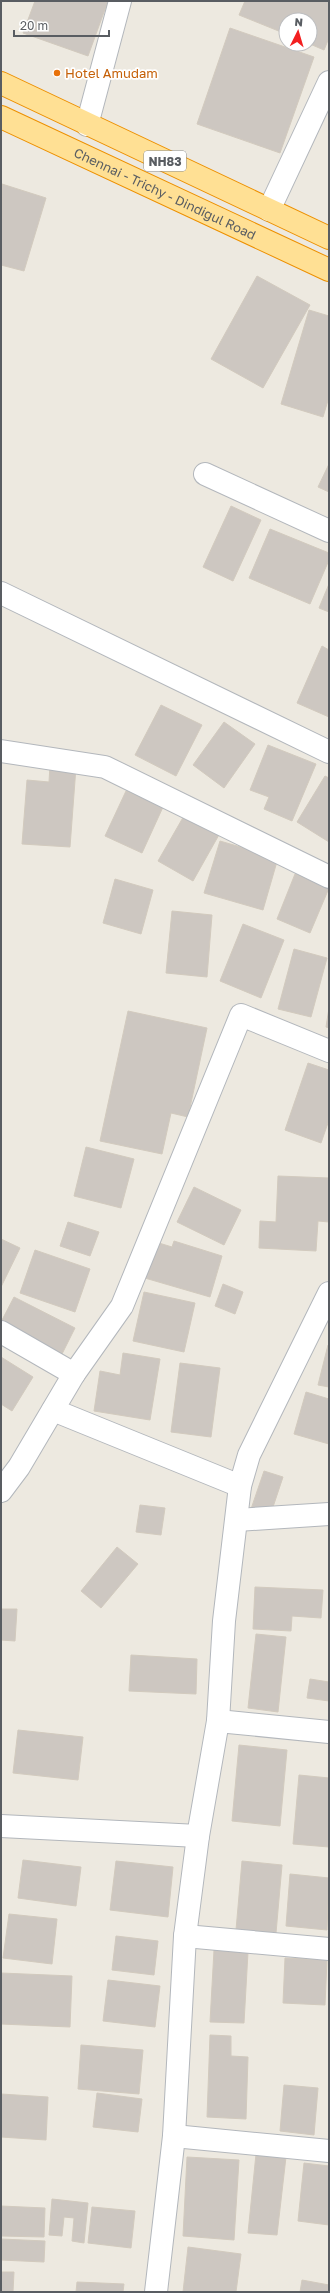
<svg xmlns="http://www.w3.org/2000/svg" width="330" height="2293" font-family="'Golos Text',sans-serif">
  <rect width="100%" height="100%" fill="#ede9e0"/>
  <g fill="#cdc7c1" stroke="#d2cabe">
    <path d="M35,1H108L88,56L23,33Z"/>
    <path d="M245,1H329V38L324,50L310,44V20H286V34L239,15Z"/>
    <path d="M230,28L314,57L280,153L197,124Z"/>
    <path d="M2,184L46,198L24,271L1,265Z"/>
    <path d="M257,276L310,305L263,388L211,359Z"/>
    <path d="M309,310L329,316V397L323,417L281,404Z"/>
    <path d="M329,464V492L318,487Z"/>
    <path d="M231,506L261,520L233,581L203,567Z"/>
    <path d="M270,529L329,553V560L310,604L249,578Z"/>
    <path d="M329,584V612L319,608Z"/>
    <path d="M322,646L329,650V717L297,703Z"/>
    <path d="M161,705L202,725L176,776L135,755Z"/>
    <path d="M224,722L255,744L224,788L193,765Z"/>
    <path d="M268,745L316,764L292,821L264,809L269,797L250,790Z"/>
    <path d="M50,765L76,767L70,847L22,844L27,780L49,782Z"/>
    <path d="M325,776L329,778V842L297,822Z"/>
    <path d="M126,791L163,807L142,853L105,836Z"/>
    <path d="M185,814L220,833L193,881L158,861Z"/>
    <path d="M220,841L278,858L263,910L204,893Z"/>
    <path d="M295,874L329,888L310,933L277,919Z"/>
    <path d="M115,879L153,890L141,934L103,923Z"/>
    <path d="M172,911L212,915L207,977L166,973Z"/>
    <path d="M243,924L284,940L261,998L220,981Z"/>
    <path d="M294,949L327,958L311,1017L278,1009Z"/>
    <path d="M329,1008V1028L326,1027Z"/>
    <path d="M128,1011L207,1028L188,1117L171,1113L162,1154L100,1141Z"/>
    <path d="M308,1063L329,1070V1120L321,1143L285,1130Z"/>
    <path d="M86,1147L134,1159L121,1208L74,1196Z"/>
    <path d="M278,1176L329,1178V1222L318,1221L316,1251L259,1248L260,1221L276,1222Z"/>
    <path d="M194,1187L241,1210L224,1245L177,1222Z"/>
    <path d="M68,1222L99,1232L90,1256L60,1246Z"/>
    <path d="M1,1239L20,1248L1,1287Z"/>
    <path d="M149,1240L172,1247L174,1241L222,1256L210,1297L138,1276Z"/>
    <path d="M35,1250L90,1269L75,1312L20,1293Z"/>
    <path d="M223,1284L243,1292L235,1314L215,1306Z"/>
    <path d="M144,1292L195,1303L184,1352L133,1341Z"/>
    <path d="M14,1297L75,1328L61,1356L1,1322Z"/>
    <path d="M328,1345H329V1387L318,1385Z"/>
    <path d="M123,1353L160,1359L150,1420L94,1411L100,1371L120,1375Z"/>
    <path d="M1,1357L33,1377L12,1411L1,1404Z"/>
    <path d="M180,1363L220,1368L211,1437L171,1432Z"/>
    <path d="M306,1392L329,1399V1444L294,1434Z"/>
    <path d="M264,1471L283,1477L270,1516L251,1509Z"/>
    <path d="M140,1505L165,1508L161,1535L136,1532Z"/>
    <path d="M117,1547L138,1564L101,1608L81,1591Z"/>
    <path d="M255,1587L323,1590L321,1618L292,1616L291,1631L253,1629Z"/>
    <path d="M1,1609H17L15,1641L1,1640Z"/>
    <path d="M256,1634L286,1637L278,1712L248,1708Z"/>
    <path d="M131,1655L197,1659L196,1694L129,1691Z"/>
    <path d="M310,1679L329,1682V1701L307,1698Z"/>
    <path d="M18,1730L83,1737L78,1780L13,1773Z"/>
    <path d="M239,1745L287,1750L280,1826L232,1821Z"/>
    <path d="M299,1775L329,1778V1847L293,1844Z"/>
    <path d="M23,1860L81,1867L76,1906L18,1898Z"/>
    <path d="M116,1861L173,1867L168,1917L110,1910Z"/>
    <path d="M242,1861L282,1865L276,1933L236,1930Z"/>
    <path d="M290,1874L329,1878L327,1930L286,1926Z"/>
    <path d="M9,1914L57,1919L52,1964L3,1958Z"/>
    <path d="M116,1936L158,1941L154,1975L112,1970Z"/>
    <path d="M214,1950L248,1952L244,2023L210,2022Z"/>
    <path d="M285,1958L327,1960L325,2005L283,2003Z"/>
    <path d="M1,1973L72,1976L70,2027L1,2024Z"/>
    <path d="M108,1980L160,1986L155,2027L103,2021Z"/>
    <path d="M210,2035L231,2036V2056L248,2057L246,2119L207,2117Z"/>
    <path d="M81,2045L143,2050L139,2094L78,2089Z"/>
    <path d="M284,2085L318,2088L314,2135L280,2131Z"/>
    <path d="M97,2093L142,2099L138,2132L93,2127Z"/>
    <path d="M1,2094L48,2097L46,2140L1,2137Z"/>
    <path d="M256,2154L286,2157L277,2235L248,2233Z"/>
    <path d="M187,2157L239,2160L234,2240L183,2236Z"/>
    <path d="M304,2163L329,2166V2225L298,2221Z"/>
    <path d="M52,2199L88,2203L84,2243L72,2241L74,2218L64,2217L62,2236L49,2235Z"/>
    <path d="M1,2206L45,2208L44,2237L1,2236Z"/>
    <path d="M92,2207L135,2211L131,2248L88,2243Z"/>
    <path d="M1,2239L45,2241L44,2262L1,2260Z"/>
    <path d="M188,2247L241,2254L236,2292H183Z"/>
    <path d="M1,2272H14L13,2292H1Z"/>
    <path d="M302,2280L329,2285V2292H300Z"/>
    <path d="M77,2282L124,2284L123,2292H76Z"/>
  </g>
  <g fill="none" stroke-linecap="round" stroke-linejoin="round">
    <defs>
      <g id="minor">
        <path d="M87,125L120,1"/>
        <path d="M269,210L329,82"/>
        <path d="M205,474L329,531"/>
        <path d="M1,593L329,752"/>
        <path d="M1,751L105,767L329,877"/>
        <path d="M1,1332L74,1374"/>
        <path d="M53,1410L240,1486"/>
        <path d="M1,1491L19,1467L74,1374L122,1306L241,1015L329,1051"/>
        <path d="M237,1520L329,1514"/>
        <path d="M218,1721L329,1732"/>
        <path d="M1,1826L198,1836"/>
        <path d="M185,1936L329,1949"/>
        <path d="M174,2136L329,2151"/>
        <path d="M156,2292L174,2136L185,1936L198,1836L218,1721L224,1621L240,1486L249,1455L329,1293"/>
      </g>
      <g id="trunk">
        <path d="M1,83L329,238"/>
        <path id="s1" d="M1,117L329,270"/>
      </g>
    </defs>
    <use href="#minor" stroke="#b3b7bc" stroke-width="24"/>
    <use href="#trunk" stroke="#ed9000" stroke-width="24"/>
    <use href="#minor" stroke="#fff" stroke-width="22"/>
    <use href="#trunk" stroke="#ffe094" stroke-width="22"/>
  </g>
  <circle fill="#e8710a" stroke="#fff" stroke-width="1.5" cx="57" cy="73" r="4"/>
  <g text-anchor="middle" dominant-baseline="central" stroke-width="3.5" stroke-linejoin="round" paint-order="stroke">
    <rect fill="#fff" stroke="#8b8e91" stroke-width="1" x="144" y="151" width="42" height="20" rx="3"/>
    <g font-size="12" font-weight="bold" fill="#595d62">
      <text x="165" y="161">NH83</text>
    </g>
    <g font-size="13" fill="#c56008" stroke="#fff" text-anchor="start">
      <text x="65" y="73">Hotel Amudam</text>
    </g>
    <g font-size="13" fill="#595d62" stroke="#fff">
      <text stroke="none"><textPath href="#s1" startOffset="181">Chennai - Trichy - Dindigul Road</textPath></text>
    </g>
  </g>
  <rect width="330" height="2293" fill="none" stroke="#595d62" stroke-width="4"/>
  <g transform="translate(298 32) rotate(5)"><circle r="19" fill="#ffffff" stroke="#bdbec0"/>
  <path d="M0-3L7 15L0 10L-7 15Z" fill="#f31f20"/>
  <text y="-6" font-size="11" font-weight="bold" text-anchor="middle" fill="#595d62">N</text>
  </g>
  <path d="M14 30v6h95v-6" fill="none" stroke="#595d62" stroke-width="2"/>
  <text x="20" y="30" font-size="12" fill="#595d62" stroke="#ffffff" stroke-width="3" paint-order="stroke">20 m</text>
</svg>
